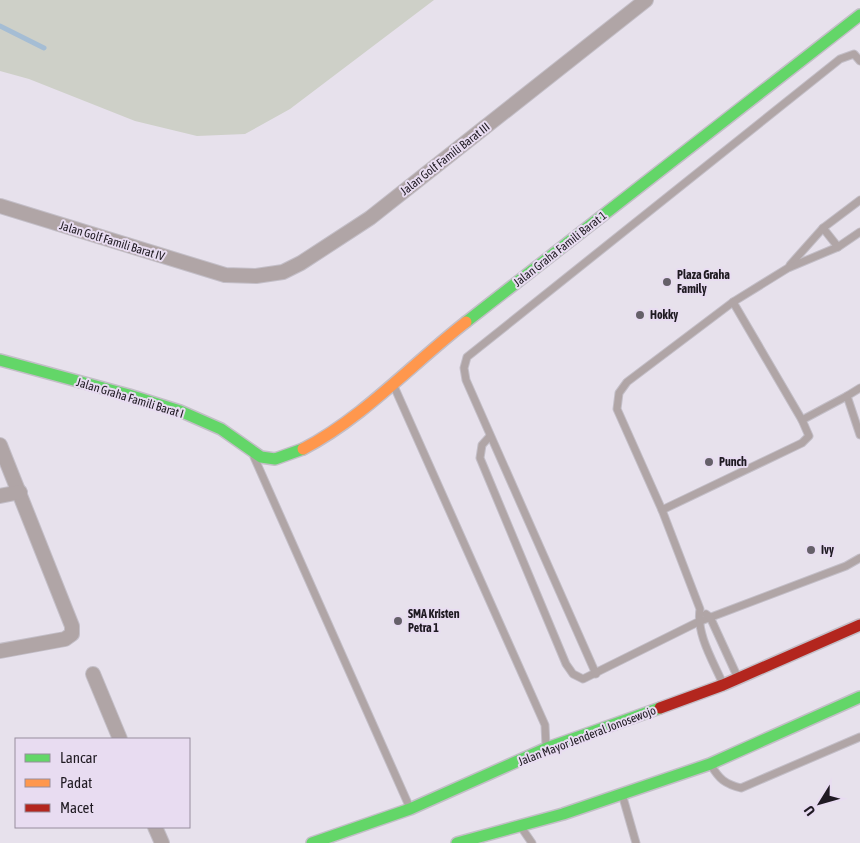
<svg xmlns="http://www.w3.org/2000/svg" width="860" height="843" font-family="'Asap Condensed',sans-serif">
  <rect width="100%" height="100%" fill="#e7e1ec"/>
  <path fill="#ced0c8" d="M0,0H434L290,109L245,134L197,136L135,121L29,79L0,71Z"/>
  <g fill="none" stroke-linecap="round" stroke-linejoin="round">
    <path stroke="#a5bdd4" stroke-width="5" d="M0,26L44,48"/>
    <defs>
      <g id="lane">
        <path d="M823,228L838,247"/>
        <path d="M790,265L823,228L860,200"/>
        <path d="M733,302L802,420"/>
        <path d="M393,384L545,725L546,746"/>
        <path d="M860,388L847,396L860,435"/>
        <path d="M490,436L482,445L480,458L566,664L573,674L583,679L698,622L846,566L860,558"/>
        <path d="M254,457L410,808"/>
        <path d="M662,510L802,443L809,436L802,420L847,396"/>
        <path d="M706,614L710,617L738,678"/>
        <path d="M596,674L466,380L464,368L467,357L840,59L854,54L860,61"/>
        <path d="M723,684C713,661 696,634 700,609L662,510L617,409L619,393L627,382L733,302L788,268L838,247L860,232"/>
        <path d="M711,765C719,779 725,784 741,788L860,737"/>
        <path d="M622,794L636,843"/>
        <path d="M521,827L532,843"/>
      </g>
      <g id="street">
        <path d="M0,206L225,275L256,276L283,272L301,263L370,218L646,0"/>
        <path d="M0,445L72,626V634L65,639L0,651"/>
        <path d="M0,496L20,492"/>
        <path d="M93,674L120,739"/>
        <path d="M155,827L162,843"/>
      </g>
      <g id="fast">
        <path d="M466,322L860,15"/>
        <path d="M0,360L129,395L180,411L221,429L261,457L275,459L303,449"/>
        <path d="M312,843L410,809L547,748L660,708"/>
        <path d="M457,843L563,814L710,764L860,697"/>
      </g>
      <path id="slow" d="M303,449C363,418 412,364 466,322"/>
      <path id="jam" d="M660,708L723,685L860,625"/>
    </defs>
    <use href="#lane" stroke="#c3bec7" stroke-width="9"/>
    <use href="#street" stroke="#c3bec7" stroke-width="16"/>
    <use href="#fast" stroke="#c3bec7" stroke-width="14"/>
    <use href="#slow" stroke="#c3bec7" stroke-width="14"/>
    <use href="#jam" stroke="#c3bec7" stroke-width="14"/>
    <use href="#lane" stroke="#b0a5a6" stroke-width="7"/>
    <use href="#street" stroke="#b0a5a6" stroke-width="14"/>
    <use href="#fast" stroke="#63d668" stroke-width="11"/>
    <use href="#slow" stroke="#ff974d" stroke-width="11"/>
    <use href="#jam" stroke="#b3261e" stroke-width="11"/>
  </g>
  <g fill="#656069" stroke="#e8dcf1" stroke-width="2">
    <circle cx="667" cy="282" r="5"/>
    <circle cx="640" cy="315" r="5"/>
    <circle cx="709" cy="462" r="5"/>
    <circle cx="811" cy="550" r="5"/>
    <circle cx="398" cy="621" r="5"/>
  </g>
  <g text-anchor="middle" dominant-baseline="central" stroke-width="4" stroke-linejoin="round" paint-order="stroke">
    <g font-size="12" fill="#1f1a22" stroke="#e8dcf1">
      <text transform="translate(445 159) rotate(-38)">Jalan Golf Famili Barat III</text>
      <text transform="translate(112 241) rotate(17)">Jalan Golf Famili Barat IV</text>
      <text transform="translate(560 249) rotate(-38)">Jalan Graha Famili Barat 1</text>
      <text transform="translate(130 398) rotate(17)">Jalan Graha Famili Barat I</text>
      <text transform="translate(587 736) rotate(-21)">Jalan Mayor Jenderal Jonosewojo</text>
    </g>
    <g font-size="12" font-weight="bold" fill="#1f1a22" stroke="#e8dcf1" text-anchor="start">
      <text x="677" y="275">Plaza Graha<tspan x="677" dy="14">Family</tspan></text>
      <text x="650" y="315">Hokky</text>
      <text x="719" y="462">Punch</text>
      <text x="821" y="550">Ivy</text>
      <text x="408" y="614">SMA Kristen<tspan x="408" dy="14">Petra 1</tspan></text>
    </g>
  </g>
  <rect x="15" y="738" width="175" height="90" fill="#e8dcf1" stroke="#988e9e"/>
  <rect x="25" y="754" width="25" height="8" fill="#63d668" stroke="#988e9e"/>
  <text x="60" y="763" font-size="15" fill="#1f1a22">Lancar</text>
  <rect x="25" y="779" width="25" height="8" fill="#ff974d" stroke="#988e9e"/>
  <text x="60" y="788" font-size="15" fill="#1f1a22">Padat</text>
  <rect x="25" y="804" width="25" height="8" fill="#b3261e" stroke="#988e9e"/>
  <text x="60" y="813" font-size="15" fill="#1f1a22">Macet</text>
  <g transform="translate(820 803) rotate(233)" stroke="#e8dcf1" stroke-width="4" paint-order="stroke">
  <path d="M0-4L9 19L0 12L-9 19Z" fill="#1f1a22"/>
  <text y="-8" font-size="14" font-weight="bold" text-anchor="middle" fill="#1f1a22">U</text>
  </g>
</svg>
